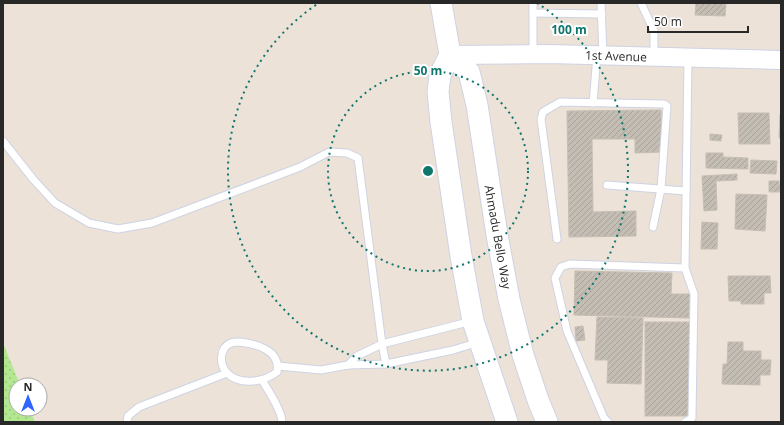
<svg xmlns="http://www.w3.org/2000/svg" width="784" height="425" font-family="'Open Sans',sans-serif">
  <defs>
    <pattern id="grass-dots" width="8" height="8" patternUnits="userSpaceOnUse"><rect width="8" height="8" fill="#b3e890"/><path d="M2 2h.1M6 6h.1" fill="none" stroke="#9ac77c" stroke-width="1.8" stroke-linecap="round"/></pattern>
    <pattern id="building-hatch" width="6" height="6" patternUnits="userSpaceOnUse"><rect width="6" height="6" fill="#c3bdb4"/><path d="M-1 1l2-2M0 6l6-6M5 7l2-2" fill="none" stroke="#a8a29b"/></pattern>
  </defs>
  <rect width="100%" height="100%" fill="#ece2d8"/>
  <path fill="url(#grass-dots)" d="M3,343L20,385H16V409H29L35,422H3Z"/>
  <g fill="url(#building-hatch)" stroke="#c7beb2">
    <path d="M696,3H726L725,16L695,15Z"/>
    <path d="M661,110L662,152L635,153V139H592L593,212L636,211V236L569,237L567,111Z"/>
    <path d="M738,113H769L770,144H739Z"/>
    <path d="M780,114H781V138H779Z"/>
    <path d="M710,134L722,135L721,141L710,140Z"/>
    <path d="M706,153H723V157L748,158V169L706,168Z"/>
    <path d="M751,160L777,161L776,174L750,173Z"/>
    <path d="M737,174V180L716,181L717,210L704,211L702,176Z"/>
    <path d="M769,181H779L780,192H769Z"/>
    <path d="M736,194L767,195L765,231L735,229Z"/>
    <path d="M702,222L718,223L717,249H701Z"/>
    <path d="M575,271L672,273L671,294H690L689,318L574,315Z"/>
    <path d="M728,276H770L771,293H764V304H741V301H729Z"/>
    <path d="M597,317L643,318L641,384L607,383L608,360H595Z"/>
    <rect x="645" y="322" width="47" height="94"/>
    <path d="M583,326L585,340L576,341L575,327Z"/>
    <path d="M728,342H743V351H761V360H771L770,375H760V385L722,384L723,364H727Z"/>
  </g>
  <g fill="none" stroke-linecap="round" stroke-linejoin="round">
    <defs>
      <g id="service">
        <path d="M533,3V54"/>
        <path d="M601,3L603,55"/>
        <path d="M641,3L654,31V56"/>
        <path d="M533,13L602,14"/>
        <path d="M593,103L597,55"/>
        <path d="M3,141L33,179L55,203L89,223L118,229L152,223L300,167L329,152L347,153L358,158L382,344L386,364"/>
        <path d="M607,185L686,191"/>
        <path d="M557,239L541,119L543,112L560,102L664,104L667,106L661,189L653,227"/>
        <path d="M685,268L688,58"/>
        <path d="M240,342C256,344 281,350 277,372C264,382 240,386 227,373C219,364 219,348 231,343C233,342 237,342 240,342Z"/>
        <path d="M348,365L357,356L382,344L472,321"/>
        <path d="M278,366L321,370L348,365L386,364L453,350L479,342"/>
        <path d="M262,380C268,390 282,411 282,422"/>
        <path d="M127,422L128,416L139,407L227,373"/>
        <path d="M608,422L604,418L567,331L555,278L561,267L570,264L685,268L694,294L692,418L685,422"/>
      </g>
      <path id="tertiary" d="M450,55L549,54L781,60"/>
      <g id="secondary">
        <path d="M441,3L450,55L469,72L477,105L497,235L509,299L523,355L538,400L547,422"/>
        <path d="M450,55L440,75L438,92L441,122L461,256L473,321L507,422"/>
      </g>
    </defs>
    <use href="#service" stroke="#ced3e3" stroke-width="9"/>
    <use href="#tertiary" stroke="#ced3e3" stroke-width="20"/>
    <use href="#secondary" stroke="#ced3e3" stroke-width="23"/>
    <use href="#service" stroke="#fff" stroke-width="7"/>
    <use href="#tertiary" stroke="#fff" stroke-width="18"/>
    <use href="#secondary" stroke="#fff" stroke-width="21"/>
  </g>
  <g fill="none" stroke="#0f766e" stroke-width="2" stroke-dasharray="2 4">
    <circle cx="428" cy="171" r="100"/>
    <path d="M537 3A200 200 0 1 1 319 3"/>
  </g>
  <g text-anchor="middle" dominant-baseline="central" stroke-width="4" stroke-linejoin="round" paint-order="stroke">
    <g font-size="12" fill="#282828" stroke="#fff">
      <text transform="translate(616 56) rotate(2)">1st Avenue</text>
      <text transform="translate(498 237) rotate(80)">Ahmadu Bello Way</text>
    </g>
  </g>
  <circle cx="428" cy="171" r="6" fill="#0f766e" stroke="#fff" stroke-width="2"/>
  <g font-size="12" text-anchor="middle" font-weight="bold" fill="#0f766e" stroke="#fff" stroke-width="4" stroke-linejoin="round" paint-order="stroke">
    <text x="569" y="34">100 m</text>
    <text x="428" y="75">50 m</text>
  </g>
  <rect width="784" height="425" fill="none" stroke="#282828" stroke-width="8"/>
  <g transform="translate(28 397)"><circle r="19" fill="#ffffff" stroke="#a9a9a9"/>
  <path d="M0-3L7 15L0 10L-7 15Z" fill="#3265ff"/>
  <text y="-6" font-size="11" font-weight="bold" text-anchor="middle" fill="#282828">N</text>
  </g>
  <path d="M648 26v6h100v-6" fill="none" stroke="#282828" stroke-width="2"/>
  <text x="654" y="26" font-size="12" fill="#282828" stroke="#ffffff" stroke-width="3" paint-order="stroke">50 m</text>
</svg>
